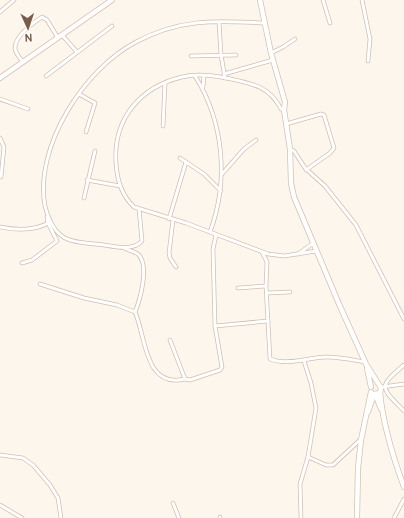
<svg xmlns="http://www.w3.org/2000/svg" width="404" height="518" font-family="Overpass,sans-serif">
  <rect width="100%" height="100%" fill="#fdf6ec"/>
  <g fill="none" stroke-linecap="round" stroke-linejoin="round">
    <defs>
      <g id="street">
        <path d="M323,0L330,23"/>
        <path d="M362,0L370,39L368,61"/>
        <path d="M0,12L14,0"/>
        <path d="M219,22L221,55L225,78"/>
        <path d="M62,35L77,52"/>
        <path d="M271,53L283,47L295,39"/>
        <path d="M191,56L236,55"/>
        <path d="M23,62C20,58 15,53 15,48C15,36 33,23 42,17L47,20L58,38"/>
        <path d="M224,74L273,60"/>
        <path d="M46,76L112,26"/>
        <path d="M195,76C224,122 229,181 210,232"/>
        <path d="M203,87L204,76"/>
        <path d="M79,94L95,103L86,132"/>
        <path d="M0,99L28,109"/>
        <path d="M284,110L281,109C270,87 254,84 231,79C217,76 197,73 182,77C140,87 113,119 116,163C117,180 121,195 134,207L186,223L268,254L284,256L316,251"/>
        <path d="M286,124L321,114L324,115L334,148L330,153L306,170"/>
        <path d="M163,126L165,83"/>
        <path d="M0,138L4,147L1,177"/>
        <path d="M290,149L294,151L305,168L325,186L356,225L404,319"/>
        <path d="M180,158L204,174L221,191"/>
        <path d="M222,174L244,149L256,140"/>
        <path d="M87,180L120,186"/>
        <path d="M84,198L95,151"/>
        <path d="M139,209L142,241C133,251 116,247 104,245C92,243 76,244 65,238C54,232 48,218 45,206C34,147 84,69 136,42C181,18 216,21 265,23"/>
        <path d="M169,219L186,162"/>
        <path d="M173,220L169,253L170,258L176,267"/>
        <path d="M0,227C14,230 35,231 48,223"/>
        <path d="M124,248C128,250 135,252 138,254C150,265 140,300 135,312"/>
        <path d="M262,252L267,262L266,286L270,359C287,366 310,357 327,357C340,357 353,360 365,362"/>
        <path d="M298,254L312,244"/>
        <path d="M22,263L32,260L57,241L48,223L47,217"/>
        <path d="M40,284L84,298L117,305L135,312C146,336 144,389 185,379"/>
        <path d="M238,288L266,286"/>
        <path d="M267,293L290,292"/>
        <path d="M215,326L268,321"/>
        <path d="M170,340L185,379L190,380L220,370L222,367L215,326L213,249L216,235"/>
        <path d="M404,365C377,388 381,387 404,411"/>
        <path d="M382,387L404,384"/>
        <path d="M0,455L23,458L33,465L50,485L58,498L61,518"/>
        <path d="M308,457L326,465H333L360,440"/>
        <path d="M173,503L179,518"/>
        <path d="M0,505L22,518"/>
        <path d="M220,517V518"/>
        <path d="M301,518L300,484L308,457L316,408L311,383L304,361"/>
        <path d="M394,518L404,499"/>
      </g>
      <g id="secondary">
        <path d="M260,0L271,53L285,102L284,110L290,149L291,183L294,197L339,304L366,364L381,388L380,393L374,394"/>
        <path d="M0,78L112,0"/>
        <path d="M367,368L371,387"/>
        <path d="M380,393C383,425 393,457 404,487"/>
        <path d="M375,394L381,409"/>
        <path d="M368,412L374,394"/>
        <path d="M357,518L358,468L361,440L371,392"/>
      </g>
    </defs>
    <use href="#street" stroke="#d1beb0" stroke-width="4.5"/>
    <use href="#secondary" stroke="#d6c0b0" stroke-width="6"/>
    <use href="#street" stroke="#fff" stroke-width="3"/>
    <use href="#secondary" stroke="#fff" stroke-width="4.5"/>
  </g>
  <g transform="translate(28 28) rotate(177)" stroke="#fffaf3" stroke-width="3" paint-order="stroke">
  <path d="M0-3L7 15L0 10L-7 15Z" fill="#7a5c4d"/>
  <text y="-6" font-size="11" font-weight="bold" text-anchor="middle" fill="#7a5c4d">N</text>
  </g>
</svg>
